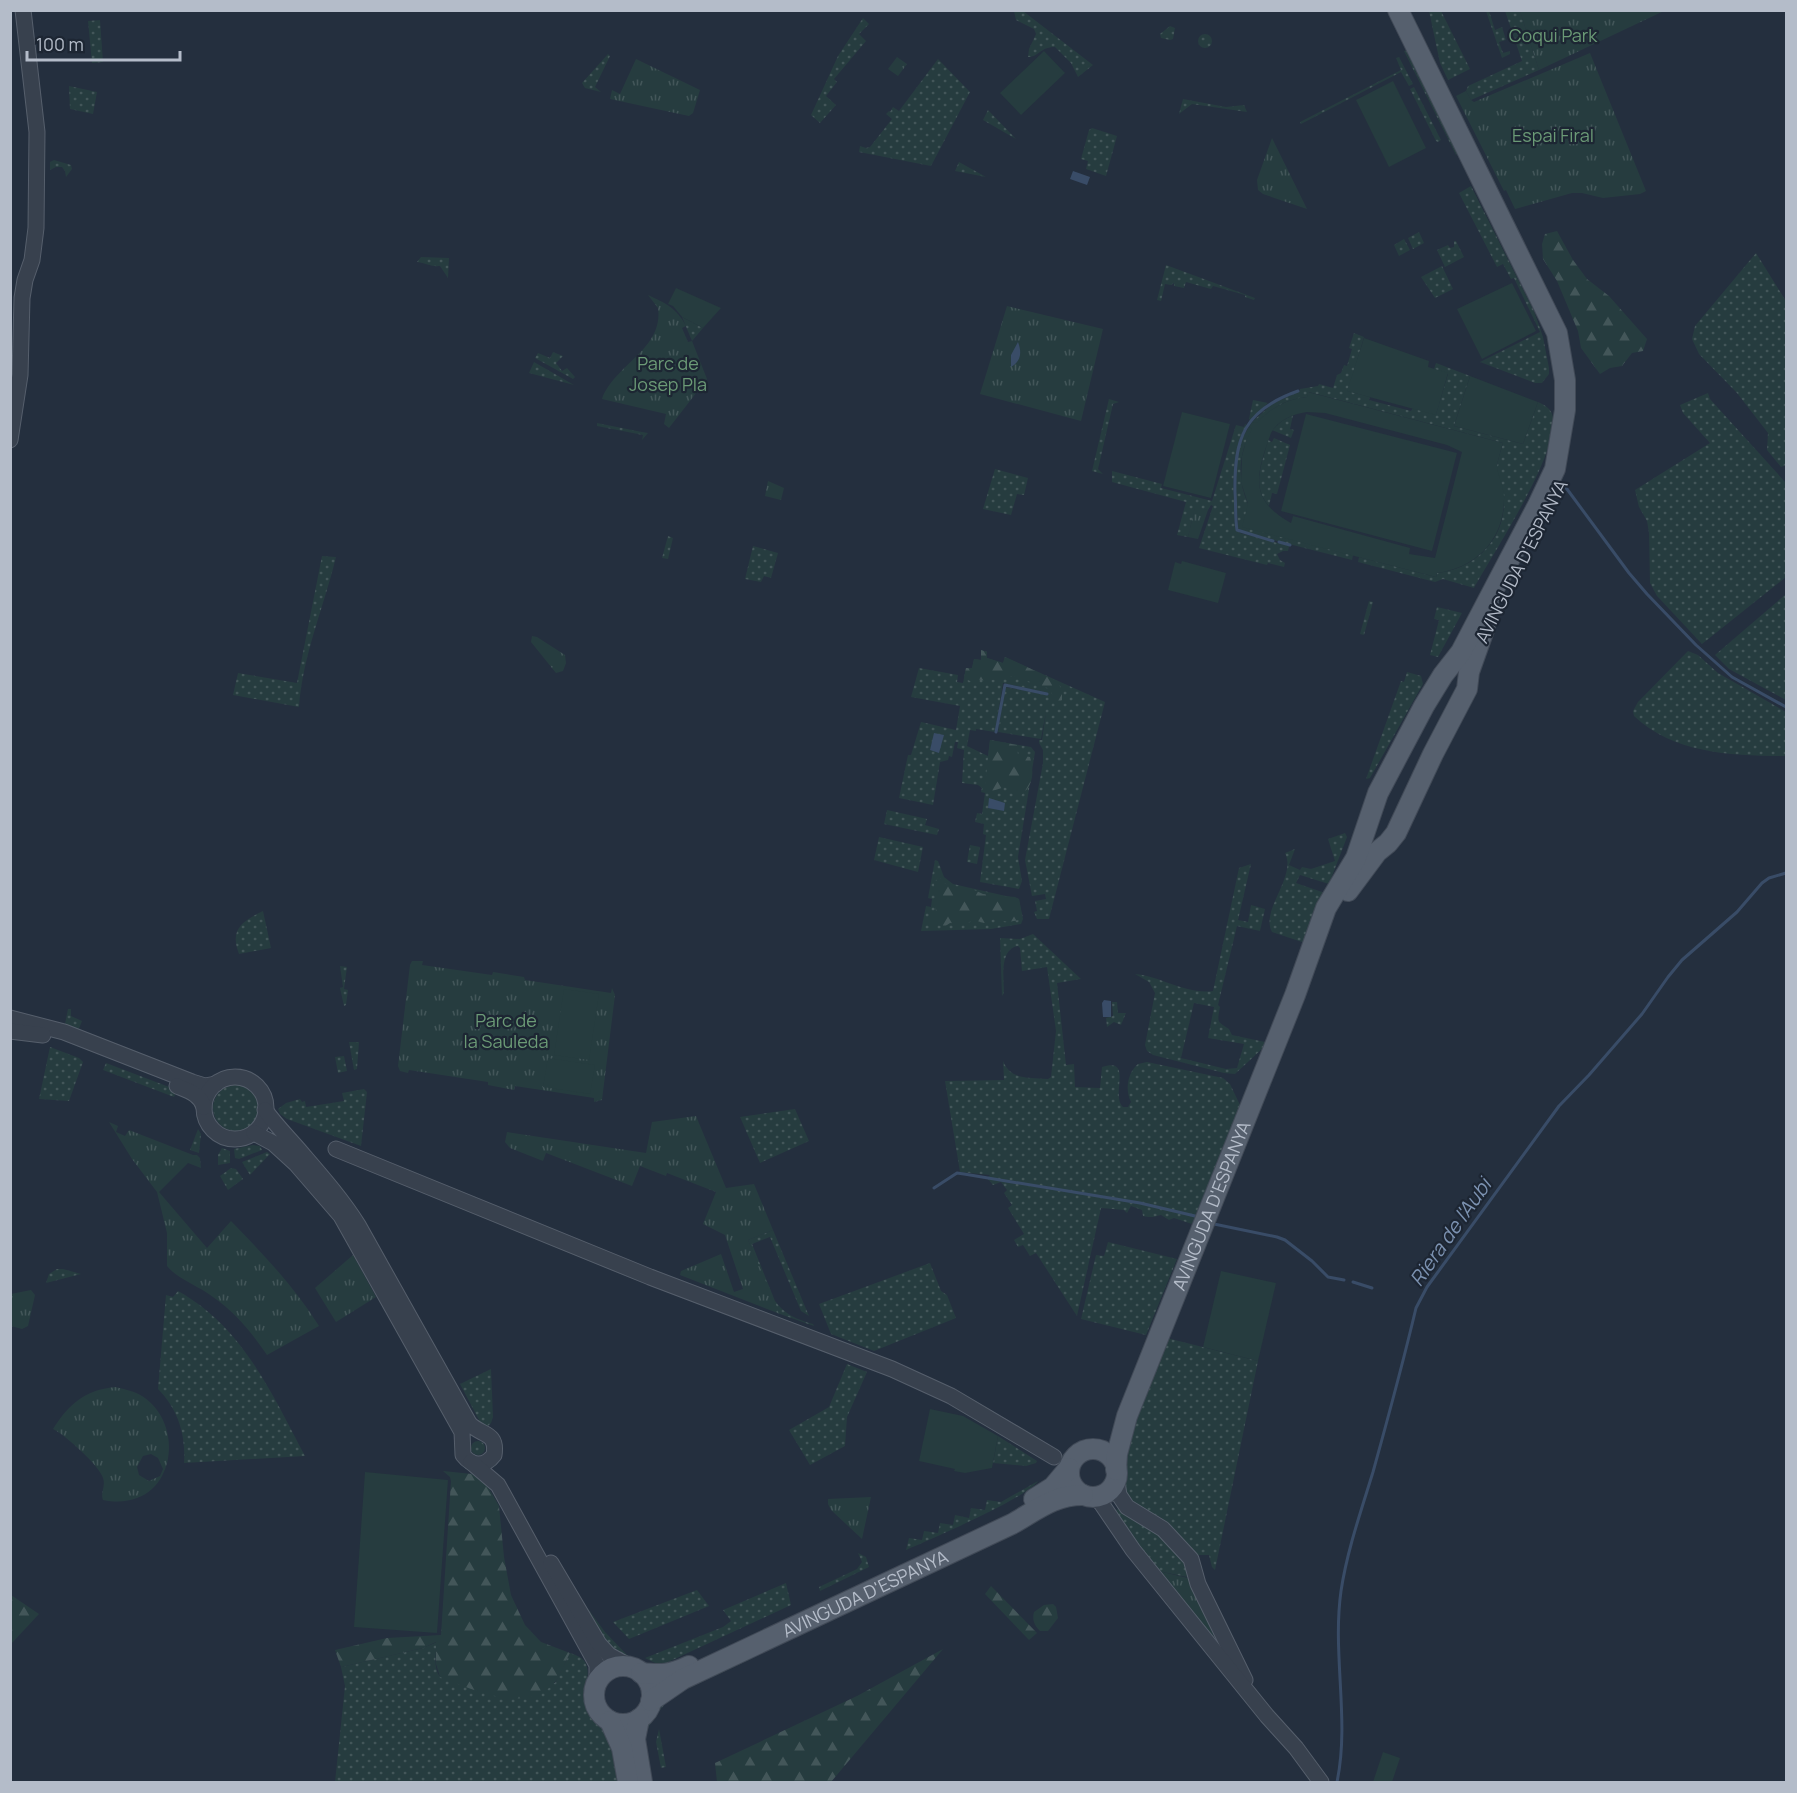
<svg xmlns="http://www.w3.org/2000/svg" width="1797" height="1793" font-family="Manrope,sans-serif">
  <defs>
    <pattern id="grass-dots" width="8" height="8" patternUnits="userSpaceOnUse" patternTransform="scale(1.5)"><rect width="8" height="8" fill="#263c3f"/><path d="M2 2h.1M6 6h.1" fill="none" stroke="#435659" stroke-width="1.8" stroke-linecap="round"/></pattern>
    <pattern id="forest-firs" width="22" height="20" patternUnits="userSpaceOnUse" patternTransform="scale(1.5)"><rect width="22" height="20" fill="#263c3f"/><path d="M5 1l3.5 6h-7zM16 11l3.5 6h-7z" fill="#435659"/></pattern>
    <pattern id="park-tufts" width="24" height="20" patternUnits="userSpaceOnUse" patternTransform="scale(1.5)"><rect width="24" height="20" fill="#263c3f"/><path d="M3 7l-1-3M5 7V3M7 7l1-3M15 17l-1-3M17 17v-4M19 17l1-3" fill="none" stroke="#435659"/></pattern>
  </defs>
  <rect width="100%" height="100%" fill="#242f3e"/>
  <g fill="url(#grass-dots)" fill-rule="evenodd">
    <path d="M1014,11H1023L1093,65L1078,77L1071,63L1055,47C1040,47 1039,57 1028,57L1029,49L1036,34L1034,29L1016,20Z"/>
    <path d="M1429,11H1441L1470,69L1448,80L1440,63Z"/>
    <path d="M1486,11H1489L1495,30L1502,27L1506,40L1499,42L1503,53L1510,51V54L1502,58Z"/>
    <path d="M1505,11H1520L1539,70L1471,100L1466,91L1468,86L1522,61Z"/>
    <path d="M863,18L869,24L859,34L866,41L834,79L837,82L826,96L836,105L820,123L811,115L838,56Z"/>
    <path d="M100,20L103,62L92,63L88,21Z"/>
    <path d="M1170,26L1175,28L1173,39L1170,40L1161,38L1160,34Z"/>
    <circle cx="1205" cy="41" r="7"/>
    <path d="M1408,50L1459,153L1456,155L1404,51Z"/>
    <path d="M608,54L610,56L595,87L601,92L585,88L582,83Z"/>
    <path d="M1399,57L1413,84L1409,86L1401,72L1301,124L1300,122L1401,70L1396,58Z"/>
    <path d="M938,59L970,92L931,166L859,152L860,146L866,148L870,147L892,119L886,114L889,111L890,112L893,107L899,111Z"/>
    <path d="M69,86L97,92L93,114L70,109Z"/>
    <path d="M1414,87L1441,140L1438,142L1436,141L1410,89Z"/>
    <path d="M1183,99L1226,107L1244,105L1247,112L1192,104L1179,114Z"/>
    <path d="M988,110L1016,139L983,120Z"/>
    <path d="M1092,128L1117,136L1106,176L1086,169L1088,161L1081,159L1089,130Z"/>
    <path d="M54,160L71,165L72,169L66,177L65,171L62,167H56L50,170V162Z"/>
    <path d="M959,162L986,177L955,171Z"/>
    <path d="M1471,186L1534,311L1543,337L1549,368V374L1542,383H1535L1480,362L1540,332L1514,278L1511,279L1503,264L1497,267L1459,193Z"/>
    <path d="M1419,232L1424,243L1413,249L1408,238Z"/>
    <path d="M1404,239L1410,250L1399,256L1394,245Z"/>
    <path d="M1454,241H1456L1464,257L1445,267L1437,250L1448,245L1450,248L1454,247Z"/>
    <path d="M1756,253L1786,301V465L1781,467L1767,450L1768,433L1737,393L1699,354L1692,339L1695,326Z"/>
    <path d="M421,257L449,258L448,278L440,266C431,267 426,263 417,262Z"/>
    <path d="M1166,265L1255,298L1254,300L1245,297V295L1213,286L1211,289L1186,282L1184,288L1174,286V283L1171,285L1165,284L1161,301L1157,300Z"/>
    <path d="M1442,266L1453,289L1435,298L1421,277Z"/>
    <path d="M682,317L703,328L692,341Z"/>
    <path d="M1354,333L1364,337L1348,391L1370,397L1369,400L1411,411L1413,408L1436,414L1448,374L1434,369L1436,363L1470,376L1454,426L1523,444L1538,402C1545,405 1552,409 1553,418C1558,455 1494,552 1474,588L1443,579L1435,582L1358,562L1359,557L1436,577L1437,573C1474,569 1504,541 1504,502C1504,490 1496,477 1497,466C1498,458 1501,450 1503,443L1309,392L1307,397C1287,399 1270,408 1257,424L1252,422L1272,404L1300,391V389L1318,386L1319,384L1333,388L1337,375L1341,373L1344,365L1347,366L1352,349L1349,348Z"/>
    <path d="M553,352L563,356L556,363L562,371L567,368L575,377L573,379L535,358L538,353L550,358Z"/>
    <path d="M534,362L574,385L529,373Z"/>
    <path d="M1708,393L1710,399L1786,483V577L1702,644L1657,596L1650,583L1649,533L1647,521L1639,507L1635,490L1710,443L1683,413L1680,405Z"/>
    <path d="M1109,399L1119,402L1113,404L1098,469L1103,474L1092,471Z"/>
    <path d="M1253,400L1268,403L1250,420L1249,419Z"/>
    <path d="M1293,415L1290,429L1294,430L1291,438L1272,430L1282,421Z"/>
    <path d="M597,423L642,432L648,433L642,440L643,435L597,426Z"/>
    <path d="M1245,424L1247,425C1229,457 1234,492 1235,528L1240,533L1289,546L1288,551H1283L1277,554L1280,560L1285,563L1284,567L1268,563L1267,565L1199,548L1213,506L1211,505L1208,510L1195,508L1188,537L1177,535L1186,502L1112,482V471L1162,484L1161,488L1212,501L1236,425L1244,427Z"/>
    <path d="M1249,427L1253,429C1238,452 1237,479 1248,504L1353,555L1352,560L1242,532L1238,528C1237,496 1228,455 1249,427Z"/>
    <path d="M1274,438L1290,445L1277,494L1272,493L1269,506C1251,486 1262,464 1268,440L1272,442Z"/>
    <path d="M995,469L1028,478L1024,495L1017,494L1011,515L983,509Z"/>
    <path d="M668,536L673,538L668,559L662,558Z"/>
    <path d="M753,546L778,553L771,578L764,576L761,582L745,579Z"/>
    <path d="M322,556L336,557C324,607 303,654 299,707L233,695L238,673L297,683Z"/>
    <path d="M1786,594V700L1729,669L1715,655Z"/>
    <path d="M1369,601L1373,602L1364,635L1360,634Z"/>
    <path d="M1437,607L1462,613L1438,657L1430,655L1439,620L1434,619Z"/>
    <path d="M981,650L987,652V658L1003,663L1005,657L1105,702L1049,919H1037L1034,912L1037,911L1035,901L1046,899L1045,894L1032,896L1025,860L1043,763V750L1039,743V740H1042L1046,712L1041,739L998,732L1005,687L1047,695L1048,693L1003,683L995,732L976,729V731L970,730L967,746L988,756L990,740L1031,747L1035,752L1018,857L1022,881L1019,889L980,882L986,835L983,834L984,824L975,822L977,813L982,814L985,793L981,792L982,788L978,785L962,783L964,750L957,748L958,742H955L952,757L949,756L948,760L940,762L933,805L899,798L908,755H911L921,722L956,730L960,706L911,697L919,668L958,675L957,682L963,683L966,668H972L974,659L981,660Z"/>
    <path d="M1688,651L1698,655L1718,673L1786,712V756C1734,756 1674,754 1634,716L1633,711L1638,702Z"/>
    <path d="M1407,672L1421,676L1423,684L1370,778L1366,779L1401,681L1404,682Z"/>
    <path d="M887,810L927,819L925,825L939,829L937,835L884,824Z"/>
    <path d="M1345,833L1347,837L1329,884L1300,875L1296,883L1325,893L1305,943L1272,932C1260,910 1297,877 1285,853L1295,849L1289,865L1300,870L1302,867L1311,869L1335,861L1328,839Z"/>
    <path d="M879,837L923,847L918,872L874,860Z"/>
    <path d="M970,845L980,847L977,864L967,862Z"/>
    <path d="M935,860L938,861L944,877L953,884L1019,899L1023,919L1021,924L991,929L921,931L926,906L931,907L932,899L928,898Z"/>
    <path d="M1251,864L1238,920L1248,922L1251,905L1265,909L1260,931L1237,926L1218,1005L1220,1007C1217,1023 1217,1021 1229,1029L1232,1035L1265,1042L1263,1048L1235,1074L1224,1073L1153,1055L1147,1051L1145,1045L1155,993L1149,982L1135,974C1160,976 1187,995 1213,991L1239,868ZM1194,1003L1214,1007L1208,1038L1244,1044L1237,1068L1226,1069L1181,1058Z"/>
    <path d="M263,911L271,948L239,954C229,929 243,921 263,911Z"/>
    <path d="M1033,934L1081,979L1057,983L1066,1065L1074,1064L1075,1087L1100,1088L1102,1067C1134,1057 1110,1095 1123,1107H1128L1131,1102C1125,1091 1127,1073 1138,1064L1147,1062L1223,1078L1230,1084L1240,1105L1192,1224L1174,1218L1169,1220L1161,1215C1154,1217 1150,1218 1143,1216L1142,1210L1131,1206L1127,1213L1124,1210L1101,1208L1077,1316L1036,1253L1030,1256L1023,1245L1018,1247L1014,1240L1024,1234L1008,1208L1012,1205L1004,1193L1007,1190L1001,1182L993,1185L987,1178L990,1175L960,1172L945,1081L1004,1080L1003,1061C1011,1081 1030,1077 1048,1079L1051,1077L1056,1031L1047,967L1022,971L1020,948L1018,946C999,949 1004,979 1004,993L1002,996L1000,938L1020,939Z"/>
    <path d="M340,966L347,967L344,989L348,990L346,1005L344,1006L340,988L343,987Z"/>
    <path d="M1112,1002H1117L1118,1013H1126L1121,1025L1114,1022L1107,1027L1106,1018L1113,1016Z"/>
    <path d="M68,1009H71V1016L82,1021L78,1031L65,1024Z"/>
    <path d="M349,1042H359L357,1069L354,1070Z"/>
    <path d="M50,1047L79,1058L83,1062L69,1101L39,1099Z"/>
    <path d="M344,1056L347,1071L338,1073L335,1057Z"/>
    <path d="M106,1063L177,1090L174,1097L103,1070Z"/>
    <circle cx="236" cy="1108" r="23"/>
    <path d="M364,1089L367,1092L361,1146L287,1119L280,1114L278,1109L286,1103L300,1099L302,1102L305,1101L306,1107L344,1101L342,1093Z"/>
    <path d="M795,1109L809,1141L760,1163L740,1117Z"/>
    <path d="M198,1129L201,1134L199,1153L190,1150Z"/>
    <path d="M253,1145L260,1146L262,1150L239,1159L235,1158L234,1149Z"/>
    <path d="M222,1148L230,1151V1163L218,1165V1155Z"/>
    <path d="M267,1152L270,1154L250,1175L242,1162Z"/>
    <path d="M231,1168L236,1169L243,1179L228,1190L220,1176Z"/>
    <path d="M773,1230L809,1316L801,1311L770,1237L752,1244L775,1301C784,1314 798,1320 813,1324L814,1326L780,1314L777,1311L748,1240Z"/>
    <path d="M1108,1242L1177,1259L1146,1335L1081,1319L1096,1255L1104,1256Z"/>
    <path d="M930,1263L941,1291L947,1295L956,1318L874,1351L831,1334L819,1304Z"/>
    <path d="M57,1269H63L81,1274L46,1283L49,1274Z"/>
    <path d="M178,1291C243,1327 272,1394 305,1456L184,1463C186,1435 178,1409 158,1389L166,1295L173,1297Z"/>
    <path d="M1167,1338L1258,1361L1215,1570L1212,1567L1209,1555H1194L1168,1524L1160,1517L1139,1507L1127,1495L1124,1484L1126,1445Z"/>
    <path d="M847,1364L867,1372L847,1417L845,1446L810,1465L789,1430L829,1407Z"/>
    <path d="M491,1369L493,1417L491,1423L487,1427L475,1422L479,1420L460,1384Z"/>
    <path d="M998,1436L1037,1461L1036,1463L1026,1466L993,1463Z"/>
    <circle cx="478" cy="1448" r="7"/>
    <path d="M1038,1481C1027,1498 929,1540 906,1550L909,1538L922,1540L924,1531L938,1533L940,1523L953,1525L955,1515L969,1518L971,1508L985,1510L987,1500L1001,1502Z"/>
    <path d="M1122,1507C1151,1525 1178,1547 1192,1578L1158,1571L1136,1545L1114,1511Z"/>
    <path d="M858,1553L866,1557L869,1567L820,1591L819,1587L857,1569L862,1562Z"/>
    <path d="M786,1583L791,1605L666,1663H655L645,1658L723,1627L731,1621L723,1610Z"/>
    <path d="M697,1590L709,1606L629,1639L613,1622Z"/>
    <path d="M580,1598L605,1632L628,1656C603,1651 592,1619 580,1598Z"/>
    <path d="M437,1642C436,1653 433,1667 440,1677L555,1683L570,1653C576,1655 582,1657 585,1662C592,1675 583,1690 585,1703C588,1719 601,1725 609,1737C616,1750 616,1768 618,1782H335L345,1686L341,1667L423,1648Z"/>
    <path d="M751,1654L753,1658L674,1695C663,1705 648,1723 645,1738C644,1749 648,1761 650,1771L646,1772L641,1750L647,1722L667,1695Z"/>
    <path d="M659,1729L666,1767L661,1768L656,1742Z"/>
  </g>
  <g fill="url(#forest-firs)">
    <path d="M1557,231L1573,260L1587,279L1609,296L1647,339L1643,351L1632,353L1622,366L1610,368L1600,374L1581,348L1578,331L1557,281L1543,259L1542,244L1545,234Z"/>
    <path d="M981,650L987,652V658L1003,663L1005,657L1057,681L1062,690V700L1060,702L1054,700L1051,691L1047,688L1013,676L986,681L977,679L972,682L964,678L966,668H972L974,659L981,660Z"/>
    <path d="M990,740L1017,745L1018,755L1030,757C1034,772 1034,785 1021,795H1015L1005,787L992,791L985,785Z"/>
    <path d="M939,876L944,883L958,889L970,888L983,894L1015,897L1019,899L1022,916L1019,920L1008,922L994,919L984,923L974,920L965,924L950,923L944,927L933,923L927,925L926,922L936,912L934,883Z"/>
    <path d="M443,1471L472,1474L487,1485L499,1506L504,1557L511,1595L525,1625L541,1642L570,1653C565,1662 561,1675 555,1682C527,1716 472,1689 440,1677L436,1664V1642L423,1648L341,1667L335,1650L387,1638L441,1635L451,1481L450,1477Z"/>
    <path d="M991,1586L1037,1633L1029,1640L985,1594Z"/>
    <path d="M11,1595L39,1614L11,1644Z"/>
    <path d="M1053,1604L1056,1607L1058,1618L1048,1631H1040C1034,1625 1032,1620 1034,1612L1044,1605Z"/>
    <path d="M943,1649L831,1782H717L715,1763L857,1696Z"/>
  </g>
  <g fill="url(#park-tufts)" fill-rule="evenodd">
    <path d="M1666,10L1539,70L1520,11V10Z"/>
    <path d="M1590,53L1646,191L1640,194L1603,198L1582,193H1572L1515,209L1506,190L1504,191L1456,96L1466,91L1471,100L1474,102Z"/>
    <path d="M897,57L907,64L898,76L888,69Z"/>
    <path d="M636,59L700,90L693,113L689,116L610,99L612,90L620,94Z"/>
    <path d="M1272,138L1307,209L1263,194L1258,190L1257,180Z"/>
    <path d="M648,295C665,303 677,308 686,326L682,328L688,342L692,341L707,379L669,428L664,424L666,414L602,399C614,365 664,349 658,308Z"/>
    <path d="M1007,306L1103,329L1081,421L980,394Z"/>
    <path d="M768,481L784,488L781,500L765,496Z"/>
    <path d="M1195,507L1208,510L1198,539L1188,537Z"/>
    <path d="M532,636L537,637L565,655L566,663L563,671L556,673L531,642Z"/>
    <path d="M412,961H423L422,965L492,975L493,972L524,977L525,980L611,993L612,988L615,995L602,1100L594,1102V1098L515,1086L514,1090L488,1085V1082L409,1070L408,1073L400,1071L398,1066L410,965Z"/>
    <path d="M696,1116L726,1188L754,1184L773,1230L748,1240L780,1314L680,1275L681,1271L721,1254L734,1292L743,1289L725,1235L703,1224L716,1192L667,1173L666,1176L640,1166L632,1186L546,1153L543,1161L510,1148L505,1142L507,1132L646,1153L652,1122Z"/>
    <path d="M109,1122L118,1126L116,1132L125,1136L129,1130L193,1155H197L200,1158L201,1168L188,1163L159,1192L207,1248L231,1221C263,1254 294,1286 319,1326L267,1355C252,1333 235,1312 213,1297C199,1286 177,1279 167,1266V1233L157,1192L132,1159Z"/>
    <path d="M353,1255L376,1297L336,1322L315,1288Z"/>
    <path d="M31,1290L35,1295L28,1326L22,1329L11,1326V1294Z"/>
    <path d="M115,1387C124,1389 134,1391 142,1396C189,1426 174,1514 103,1500C100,1493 106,1486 103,1478C100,1466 64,1434 53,1429C69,1404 85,1390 115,1387ZM151,1454L158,1458L163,1469L160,1476L149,1481L139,1475L137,1467L143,1456Z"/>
    <path d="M871,1497L862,1539L831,1510L828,1504V1499Z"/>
    <path d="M1158,1571L1188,1578L1215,1639L1211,1638Z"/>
  </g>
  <g fill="#263c3f" fill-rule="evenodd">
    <path d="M1044,51L1065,73L1021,115L1000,93Z"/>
    <path d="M1393,81L1426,148L1389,167L1356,100Z"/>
    <path d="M1512,283L1536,331L1482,359L1457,309Z"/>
    <path d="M676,288L721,308L703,328L682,317L673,306L668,304Z"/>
    <path d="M1364,338L1429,361L1428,367L1448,373L1436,415L1347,391Z"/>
    <path d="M1470,376L1538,402L1523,444L1454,426Z"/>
    <path d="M1308,392L1503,443C1501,450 1498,459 1497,466C1497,473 1504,487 1504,497C1505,538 1477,568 1437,573L1436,577L1242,527L1248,504L1241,482L1242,456L1246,441L1252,429L1249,427L1252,422L1257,423C1270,408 1287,399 1307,397ZM1307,412L1325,413L1447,445L1462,452L1435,558L1409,554L1410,548L1293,516L1291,523C1247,499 1257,473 1271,433C1278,420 1293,414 1307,412Z"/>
    <path d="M1182,412L1230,424L1211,498L1163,486Z"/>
    <path d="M1306,414L1457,453L1432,551L1281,511Z"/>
    <path d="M1182,561L1226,573L1218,603L1168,590L1175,562L1181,564Z"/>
    <path d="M564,989L599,994L589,1060L554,1055Z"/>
    <path d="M548,1058L595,1065L590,1094L543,1087Z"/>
    <path d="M1221,1271L1276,1283L1258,1361L1203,1347Z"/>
    <path d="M930,1409L963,1416L998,1436L992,1468L965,1473L954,1471L955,1469L919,1461Z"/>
    <path d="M365,1472L448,1480L437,1633L354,1627Z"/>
    <path d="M1383,1752L1400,1758L1392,1782H1373Z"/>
  </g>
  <g fill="#394c67">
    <path d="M1073,171L1090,177L1087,185L1070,179Z"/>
    <path d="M1018,342C1022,353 1021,361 1011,367V355Z"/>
    <path d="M934,733L944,735L939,753L930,750Z"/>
    <path d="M989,798L1005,803L1004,811L988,808Z"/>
    <path d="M1104,1000L1111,1001V1017H1103L1102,1003Z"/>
  </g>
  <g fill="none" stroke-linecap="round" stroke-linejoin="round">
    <g stroke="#394c67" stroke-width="3">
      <path d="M1564,485L1629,573L1647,594L1696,645L1732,677L1786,707"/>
      <path d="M1273,541L1237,530C1235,518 1236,505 1235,492C1234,438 1244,410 1298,391"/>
      <path d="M1279,542L1290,545"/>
      <path d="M996,732L1005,685L1047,694"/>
      <path d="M934,1188L957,1173L964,1174L1140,1203L1195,1216"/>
      <path d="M1214,1224L1277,1237L1285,1240L1312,1261L1328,1277L1344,1280"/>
      <path d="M1353,1282L1372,1288"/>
      <path d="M1337,1782C1350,1720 1332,1655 1341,1591C1347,1551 1361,1511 1373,1472C1388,1418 1403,1363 1416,1308L1427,1287L1559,1106L1589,1075L1642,1014L1668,977L1682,960L1737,912L1762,883L1769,878L1786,873"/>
    </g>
    <defs>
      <g id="minor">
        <path d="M10,440L20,375L22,298L25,280L32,260L36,228L37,132L23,10"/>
        <path d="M10,1018L64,1032L192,1082L205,1086L216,1084"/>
        <path d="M10,1031L43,1035"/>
        <circle cx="235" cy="1108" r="31"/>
        <path d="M177,1086C189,1091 200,1094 204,1107"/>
        <path d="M254,1133L273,1143L296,1164L341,1216L462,1432L463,1455C472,1467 485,1467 494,1455C498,1431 480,1436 469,1423L358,1225C343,1201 324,1179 305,1157C292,1141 277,1127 265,1110"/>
        <path d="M336,1149L650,1277L892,1369L951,1396L1054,1457"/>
        <path d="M471,1462L498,1485L597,1665V1682"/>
        <path d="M1116,1475L1119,1495L1127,1507L1163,1529L1191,1559L1198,1584L1245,1680"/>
        <path d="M1094,1497L1101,1503L1133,1550L1267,1716L1296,1748L1321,1782"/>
        <path d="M551,1563L599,1644L609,1655L629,1666"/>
      </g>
      <g id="major">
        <path d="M1348,891L1377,852L1388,843L1396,833L1433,754L1467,689L1469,672L1485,627"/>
        <circle cx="1093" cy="1473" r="24"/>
        <path id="s1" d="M1116,1470L1117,1454L1127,1416L1295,995L1326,908L1356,858L1378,793L1424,706L1443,675L1461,652L1538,505L1555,469L1565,410V380L1557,333L1398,10"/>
        <path d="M1034,1499L1053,1487L1069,1468"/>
        <circle cx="623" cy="1695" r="29"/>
        <path d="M641,1673C662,1675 670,1675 689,1666"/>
        <path id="s2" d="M651,1701L683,1679L1012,1524C1037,1510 1054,1495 1083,1495"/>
        <path d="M639,1719L635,1739L642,1782"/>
        <path d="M610,1721L622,1748L628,1782"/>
      </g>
    </defs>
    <use href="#minor" stroke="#565f6c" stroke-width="17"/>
    <use href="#major" stroke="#414a57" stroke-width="22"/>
    <use href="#minor" stroke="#38414e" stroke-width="15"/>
    <use href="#major" stroke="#56606e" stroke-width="20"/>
  </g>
  <g text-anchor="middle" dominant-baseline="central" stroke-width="4.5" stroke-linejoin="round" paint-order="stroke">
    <g font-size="18" fill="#6b9a76" stroke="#1d2633">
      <text x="1553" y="35">Coqui Park</text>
      <text x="1553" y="135">Espai Firal</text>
      <text x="668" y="363">Parc de<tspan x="668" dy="21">Josep Pla</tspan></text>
      <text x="506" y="1020">Parc de<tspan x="506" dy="21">la Sauleda</tspan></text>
    </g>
    <g font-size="18" fill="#b4bcc9" stroke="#1d2633">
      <text transform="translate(1521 561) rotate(-63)">AVINGUDA D'ESPANYA</text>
      <text stroke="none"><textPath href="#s1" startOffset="282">AVINGUDA D'ESPANYA</textPath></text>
      <text stroke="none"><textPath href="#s2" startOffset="240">AVINGUDA D'ESPANYA</textPath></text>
    </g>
    <g font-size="20" font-style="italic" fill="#7c92b1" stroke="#1d2633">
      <text transform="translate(1450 1232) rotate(-55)">Riera de l'Aubi</text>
    </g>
  </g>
  <rect width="1797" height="1793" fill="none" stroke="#b4bcc9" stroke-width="24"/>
  <path d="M27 51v9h153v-9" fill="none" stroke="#b4bcc9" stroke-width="3"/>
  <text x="36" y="51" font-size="18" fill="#b4bcc9" stroke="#1d2633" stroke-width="4.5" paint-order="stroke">100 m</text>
</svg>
